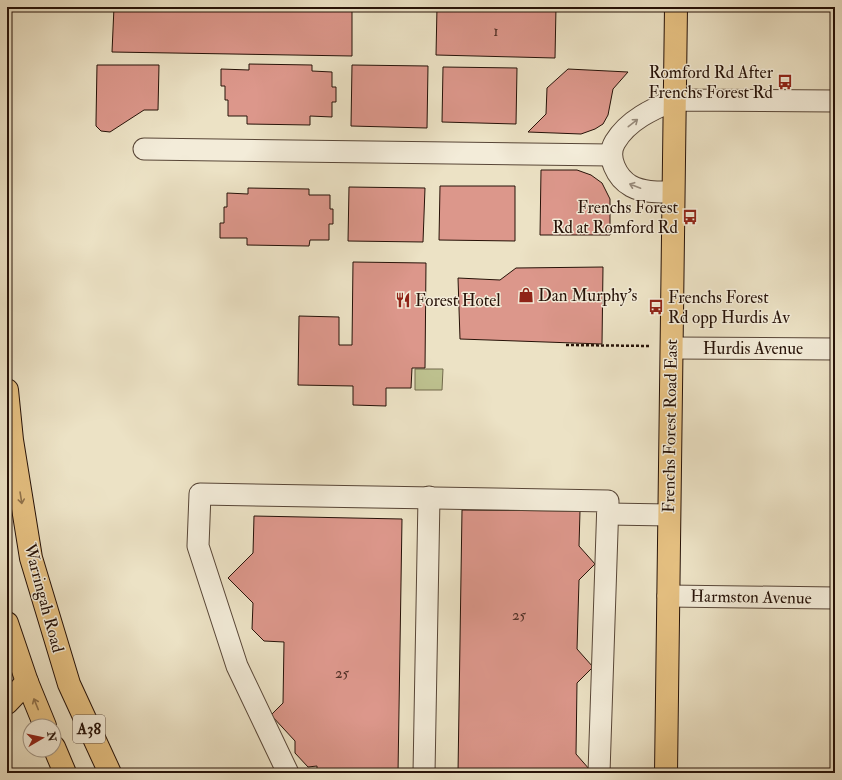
<svg xmlns="http://www.w3.org/2000/svg" width="842" height="780" font-family="'IM FELL Double Pica',serif">
  <rect width="100%" height="100%" fill="#ece2c5"/>
  <filter id="stains"><feTurbulence type="fractalNoise" baseFrequency=".005" numOctaves="4"/><feColorMatrix values="0 0 0 0 .2 0 0 0 0 .09 0 0 0 0 .02 0 0 0 .5 -.17"/></filter>
  <radialGradient id="worn" r=".72"><stop offset=".6" stop-color="#630" stop-opacity="0"/><stop offset="1" stop-color="#630" stop-opacity=".3"/></radialGradient>
  <path fill="#bec290" stroke="#726a4c" d="M415,369H443L442,390H415Z"/>
  <g fill="#dc978b" stroke="#261208">
    <path d="M114,7H352V56L112,52Z"/>
    <path d="M437,7H556L555,58L436,55Z"/>
    <path d="M249,64L312,65V71L332,72V87H336V102H332V117L310,116V125L247,124V116H228V100H225V86H221V69L249,70Z"/>
    <path d="M97,65H159L158,110H144L110,132L101,131L96,126V121Z"/>
    <path d="M352,65L428,66L427,128L351,126Z"/>
    <path d="M443,67L517,68L516,124L442,122Z"/>
    <path d="M568,69L628,72L613,89L608,115L603,124L595,129L581,134L528,132L546,114L547,88Z"/>
    <path d="M541,170H577L591,175L602,183L610,199V235H540Z"/>
    <path d="M440,186H515V241L439,240Z"/>
    <path d="M349,187L425,188L423,242L348,241Z"/>
    <path d="M248,188L309,189V195H330V209H333V224H329V240H310L309,246L247,245V238H220V223H224V207H227V193L248,194Z"/>
    <path d="M353,262L426,263L425,368H412L411,388H386V406L353,405V386L298,385L299,316L339,317V345H352Z"/>
    <path d="M603,267L602,344L460,339L458,278L500,280L516,268Z"/>
    <path d="M462,510L580,511L579,546L595,564L579,580L577,649L593,667L577,683L576,754L590,770L588,773H458Z"/>
    <path d="M254,516L402,519L398,773H317V766L308,767L295,753V741L271,715L283,703L284,642L264,641L252,629L253,603L228,578L253,553Z"/>
  </g>
  <g fill="none" stroke-linecap="round" stroke-linejoin="round">
    <defs>
      <g id="minor">
        <path d="M144,149L611,155"/>
        <path d="M673,192C660,192 644,193 631,186C617,178 606,157 615,142C628,120 653,109 674,100L835,101"/>
        <path d="M672,348L835,349"/>
        <path d="M608,514L669,515"/>
        <path d="M668,596L835,598"/>
        <path d="M288,773L237,666L198,546L200,494L608,501L599,773"/>
        <path d="M424,773L429,497"/>
      </g>
      <path id="major" d="M666,773L676,7"/>
      <g id="highway">
        <path d="M7,390L12,440L31,558L69,684L110,773"/>
        <path d="M7,623L27,682L45,726"/>
        <path d="M7,703L27,682"/>
        <path d="M54,747L65,773"/>
      </g>
    </defs>
    <use href="#minor" stroke="#584637" stroke-width="23"/>
    <use href="#major" stroke="#261208" stroke-width="24"/>
    <use href="#highway" stroke="#261208" stroke-width="24"/>
    <path stroke="#261208" stroke-width="2.5" stroke-dasharray="3 2" stroke-linecap="butt" d="M566,345L651,346"/>
    <use href="#minor" stroke="#f3ecd9" stroke-width="21"/>
    <use href="#major" stroke="#e6c182" stroke-width="22"/>
    <use href="#highway" stroke="#e6c182" stroke-width="22"/>
  </g>
  <defs><path id="oneway-shaft" d="M-6 0H5M1.5-3L5.5 0L1.5 3" fill="none" stroke-width="1.6" stroke-linecap="round" stroke-linejoin="round"/></defs>
  <g stroke="#978a7b">
    <use href="#oneway-shaft" transform="translate(633 123) rotate(-38)"/>
    <use href="#oneway-shaft" transform="translate(635 186) rotate(-159)"/>
  </g>
  <g stroke="#90724b">
    <use href="#oneway-shaft" transform="translate(21 498) rotate(81)"/>
    <use href="#oneway-shaft" transform="translate(36 704) rotate(-112)"/>
  </g>
  <defs>
    <symbol id="bus-bare" viewBox="-9 -9 18 18"><path d="M-5-6H5V4H4V6H2V4H-2V6H-4V4H-5ZM-3.5-4V0h7V-4ZM-3.5 1.2v1.5H-2V1.2ZM2 1.2v1.5H3.5V1.2Z" fill="#8f2418" stroke="#f3ecd9" stroke-width="2.5" paint-order="stroke"/></symbol>
    <symbol id="shop-bare" viewBox="-9 -9 18 18"><path d="M-5-2.5h2.3a2.7 3.5 0 0 1 5.4 0H5L5.5 6h-11ZM-1.5-2.5h3a1.5 2.3 0 0 0-3 0Z" fill="#8f2418" stroke="#f3ecd9" stroke-width="2.5" paint-order="stroke"/></symbol>
    <symbol id="restaurant-bare" viewBox="-9 -9 18 18"><path d="M-5-6h1v4h1v-4h1v4h1v-4h1v5L-1.5 .5V6h-2V.5L-5-1ZM5-6V6H3V1.5H1.5Q1.5-4 5-6Z" fill="#8f2418" stroke="#f3ecd9" stroke-width="2.5" paint-order="stroke"/></symbol>
  </defs>
  <g fill-rule="evenodd">
    <use href="#bus-bare" x="774" y="71" width="22" height="22"/>
    <use href="#bus-bare" x="679" y="206" width="22" height="22"/>
    <use href="#shop-bare" x="515" y="284" width="22" height="22"/>
    <use href="#restaurant-bare" x="392" y="289" width="22" height="22"/>
    <use href="#bus-bare" x="645" y="296" width="22" height="22"/>
  </g>
  <g text-anchor="middle" dominant-baseline="central" stroke-width="3" stroke-linejoin="round" paint-order="stroke">
    <g font-size="15" fill="#543329">
      <text x="496" y="31">1</text>
      <text x="519" y="615">25</text>
      <text x="342" y="673">25</text>
    </g>
    <rect fill="#f3ecd9" stroke="#645347" stroke-width="1" x="73" y="715" width="32" height="28" rx="3"/>
    <g font-size="16" font-weight="bold" fill="#261208">
      <text x="89" y="729">A38</text>
    </g>
    <g font-size="17" fill="#261208" stroke="#f3ecd9" text-anchor="start">
      <text x="773" y="72" text-anchor="end">Romford Rd After<tspan x="773" dy="20">Frenchs Forest Rd</tspan></text>
      <text x="678" y="207" text-anchor="end">Frenchs Forest<tspan x="678" dy="20">Rd at Romford Rd</tspan></text>
      <text x="538" y="295">Dan Murphy's</text>
      <text x="668" y="297">Frenchs Forest<tspan x="668" dy="20">Rd opp Hurdis Av</tspan></text>
      <text x="415" y="300">Forest Hotel</text>
    </g>
    <g font-size="17" fill="#261208" stroke="#f3ecd9">
      <text x="753" y="348">Hurdis Avenue</text>
      <text transform="translate(670 426) rotate(-89)">Frenchs Forest Road East</text>
      <text transform="translate(751 597) rotate(1)">Harmston Avenue</text>
      <text transform="translate(44 598) rotate(75)">Warringah Road</text>
    </g>
  </g>
  <rect width="842" height="780" fill="none" stroke="#ece2c5" stroke-width="24"/>
  <rect x="8" y="8" width="826" height="764" fill="none" stroke="#261208" stroke-width="2"/>
  <rect x="12" y="12" width="818" height="756" fill="none" stroke="#261208"/>
  <g transform="translate(42 738) rotate(81)"><circle r="19" fill="#f3ecd9" stroke="#a19585"/>
  <path d="M0-3L7 15L0 10L-7 15Z" fill="#8f2418"/>
  <text y="-6" font-size="11" font-weight="bold" text-anchor="middle" fill="#261208">N</text>
  </g>
  <rect width="100%" height="100%" filter="url(#stains)"/>
  <rect width="100%" height="100%" fill="url(#worn)"/>
</svg>
